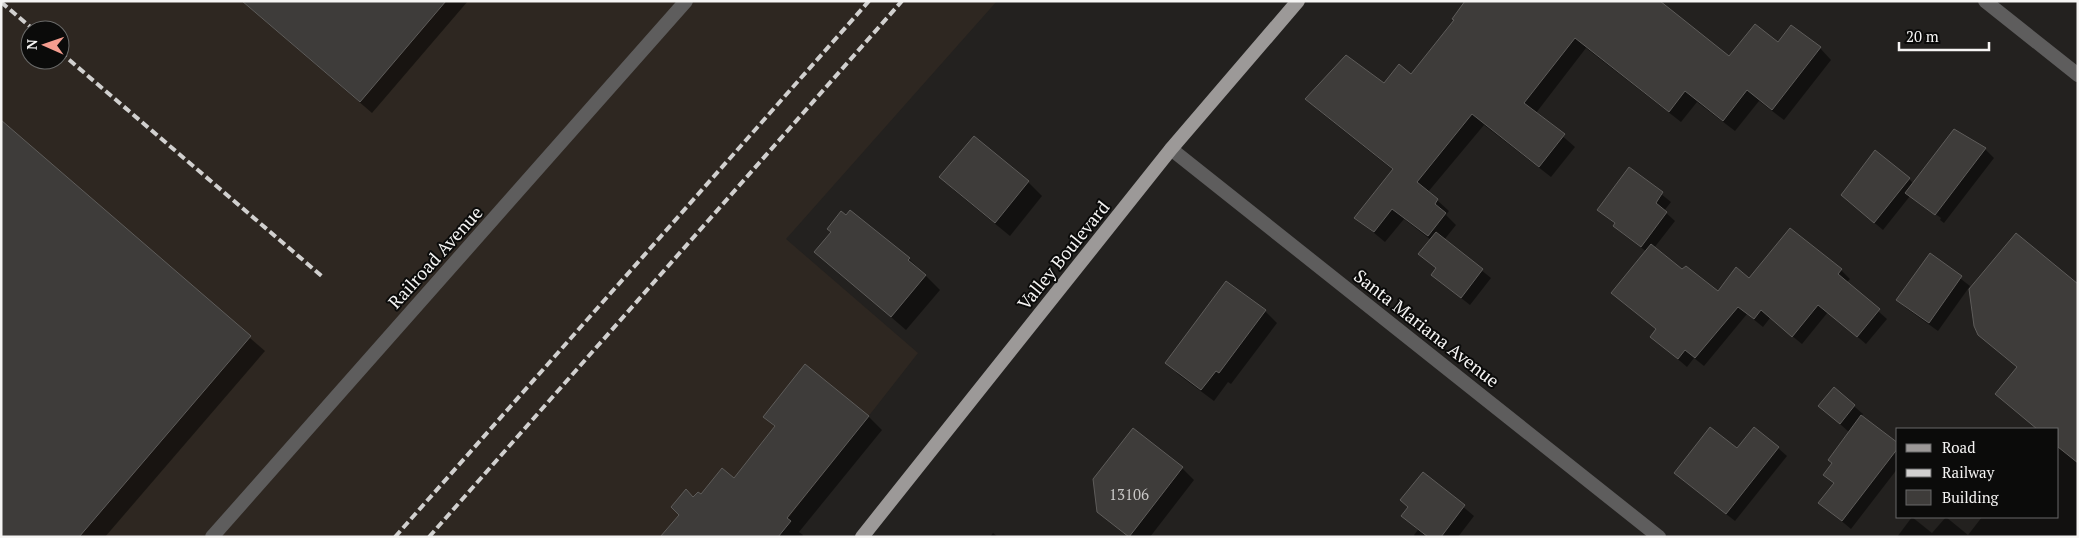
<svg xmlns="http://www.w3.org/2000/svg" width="2079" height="538" font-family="'PT Serif',serif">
  <rect width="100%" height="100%" fill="#23211f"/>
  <path fill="#2e2721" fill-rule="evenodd" d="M1,1H997L786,239L918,353L774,537H1ZM30,30H60V60H30Z"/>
  <g fill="#0007">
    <path d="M242,1H468L372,113Z"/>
    <path d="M1455,20L1730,58L1778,43L1820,48L1831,60L1784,120L1759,101L1735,131L1697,102L1681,122L1586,48L1536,113L1575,147L1551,177L1484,125L1428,192L1449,211L1446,215L1456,225L1444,240L1491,278L1470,305L1432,275L1437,269L1420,254L1431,240L1404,219L1385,242L1356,218L1393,170L1318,110L1307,99L1384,85L1411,76Z"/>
    <path d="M1,122L265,351L105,537H1Z"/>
    <path d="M1954,131L1985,149L1994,158L1944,223L1940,220L1941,218L1910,196L1883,230L1851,203L1909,179L1914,184Z"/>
    <path d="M1630,169L1671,202L1664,211L1675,221L1654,248L1683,271L1718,293L1750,280L1790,229L1841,270L1850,279L1846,283L1887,319L1866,344L1828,312L1802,344L1770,318L1763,327L1747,314L1704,366L1694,358L1687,367L1652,337L1657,330L1621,301L1647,252L1623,234L1614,226L1615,224L1599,210Z"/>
    <path d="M941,177L1028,182L1042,196L1010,236L955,191Z"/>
    <path d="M832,232L909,259L940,290L906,330L816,252Z"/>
    <path d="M1930,255L1970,286L1938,331L1906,308L1898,300Z"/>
    <path d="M2078,285V537H1897L1912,517L1932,533L1946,517L1968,535L1982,517H2058V429H2037L1996,394L2018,368L1989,344Z"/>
    <path d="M1265,311L1277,323L1231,384L1228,382L1214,401L1179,375L1167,363Z"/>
    <path d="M806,366L869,417L882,430L799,532L803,535L802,537H661L693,498L734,480L776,428L765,417Z"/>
    <path d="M1834,389L1863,414L1861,417L1898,444V468L1851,529L1820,503L1835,484L1825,475L1833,463L1850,433L1820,406Z"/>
    <path d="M1133,430L1182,468L1194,480L1150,537H1131L1108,519V521L1098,511Z"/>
    <path d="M1778,448L1787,456L1735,521L1684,481L1738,450Z"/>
    <path d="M1423,473L1474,516L1458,537H1415L1414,535L1418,530L1402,515L1409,507Z"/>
    <path d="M993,533L998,537H990Z"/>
  </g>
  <g fill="#3e3c3a" stroke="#5e5c5a">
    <path d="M242,1H446L360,102Z"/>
    <path d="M1465,1H1660L1729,56L1755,24L1778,42L1791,25L1821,47L1772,110L1747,90L1723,121L1685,91L1669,112L1575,38L1524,103L1565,134L1539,167L1472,114L1417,182L1438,199L1435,204L1446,213L1428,236L1392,209L1374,232L1354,218L1393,169L1305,99L1346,55L1384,83L1399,64L1411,74L1454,20L1452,19Z"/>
    <path d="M1,120L251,336L79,537H1Z"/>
    <path d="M1954,129L1986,148L1935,215L1905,193Z"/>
    <path d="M974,136L1029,181L995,223L939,177Z"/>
    <path d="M1875,150L1910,178L1874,223L1841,195Z"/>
    <path d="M1629,167L1663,192L1656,203L1667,212L1641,247L1613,226L1615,223L1597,210Z"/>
    <path d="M850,210L910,258L908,260L926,275L891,317L814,252L831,232L827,229L841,211L846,215Z"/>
    <path d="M1790,228L1842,269L1838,274L1880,309L1857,337L1818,305L1792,337L1761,310L1754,319L1738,307L1695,358L1685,350L1678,359L1650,337L1656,329L1611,293L1651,244L1682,269L1686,266L1718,291L1736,267L1749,278Z"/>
    <path d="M1436,232L1483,269L1461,298L1431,275L1436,268L1418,254Z"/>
    <path d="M2016,233L2078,284V463L2058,447V429H2037L1995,394L2017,367L1978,335L1974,326L1969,289Z"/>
    <path d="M1930,253L1962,276L1929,323L1896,300Z"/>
    <path d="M1226,281L1266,310L1219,373L1216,371L1201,390L1165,363Z"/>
    <path d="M805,364L869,416L787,518L791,521L778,537H660L679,515L671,507L686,489L693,497L698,492L701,494L722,468L734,478L775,426L763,417Z"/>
    <path d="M1834,387L1855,405L1840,424L1818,406Z"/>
    <path d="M1861,415L1898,443V448L1842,521L1818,503L1834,483L1823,475L1832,463L1828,460Z"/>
    <path d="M1710,427L1737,448L1754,427L1779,447L1726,514L1674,473Z"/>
    <path d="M1133,428L1183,467L1129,537L1097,512L1093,479Z"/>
    <path d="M1423,472L1465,505L1441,537H1428L1401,516L1408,507L1400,500Z"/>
  </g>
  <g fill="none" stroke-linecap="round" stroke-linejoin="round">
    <g stroke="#5e5d5d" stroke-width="14">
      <path d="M1985,1L2078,75"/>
      <path d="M1171,149L1659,537"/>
      <path d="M212,537L686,1"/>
    </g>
    <path stroke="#9c9998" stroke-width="14" d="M862,537L1171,149L1298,1"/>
    <g stroke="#d1d0cf" stroke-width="4" stroke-dasharray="8 4" stroke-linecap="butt">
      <path d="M1,2L34,30"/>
      <path d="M60,52L324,278"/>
      <path d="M395,537L869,1"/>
      <path d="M429,537L902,1"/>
    </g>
  </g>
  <g text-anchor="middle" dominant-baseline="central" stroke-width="4" stroke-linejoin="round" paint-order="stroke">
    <g font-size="15" fill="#c8c7c6">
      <text x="1129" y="494">13106</text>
    </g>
    <g font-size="18" fill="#f6f5f4" stroke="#0b0b0a">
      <text transform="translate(1063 255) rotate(-51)">Valley Boulevard</text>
      <text transform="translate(435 257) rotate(-48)">Railroad Avenue</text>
      <text transform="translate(1427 328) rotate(38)">Santa Mariana Avenue</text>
    </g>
  </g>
  <rect width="2079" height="538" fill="none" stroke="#f6f5f4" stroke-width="5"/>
  <rect x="1896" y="428" width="162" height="90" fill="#0b0b0a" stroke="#696968"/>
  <rect x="1906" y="444" width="25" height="8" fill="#9c9998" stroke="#696968"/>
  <text x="1942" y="453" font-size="15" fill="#f6f5f4">Road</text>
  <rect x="1906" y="469" width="25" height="8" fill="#d1d0cf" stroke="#696968"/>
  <text x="1942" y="478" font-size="15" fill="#f6f5f4">Railway</text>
  <rect x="1906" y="490" width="25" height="15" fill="#3e3c3a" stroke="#696968"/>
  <text x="1942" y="503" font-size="15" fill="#f6f5f4">Building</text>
  <g transform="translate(45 45) rotate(272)"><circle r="24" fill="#0b0b0a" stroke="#696968"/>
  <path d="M0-4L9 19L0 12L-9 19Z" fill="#f59d8f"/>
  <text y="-8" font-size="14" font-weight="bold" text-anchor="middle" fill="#f6f5f4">N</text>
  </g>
  <path d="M1899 42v8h90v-8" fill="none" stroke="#f6f5f4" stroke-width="2.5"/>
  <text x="1906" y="42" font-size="15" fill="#f6f5f4" stroke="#0b0b0a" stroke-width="4" paint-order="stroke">20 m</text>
</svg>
